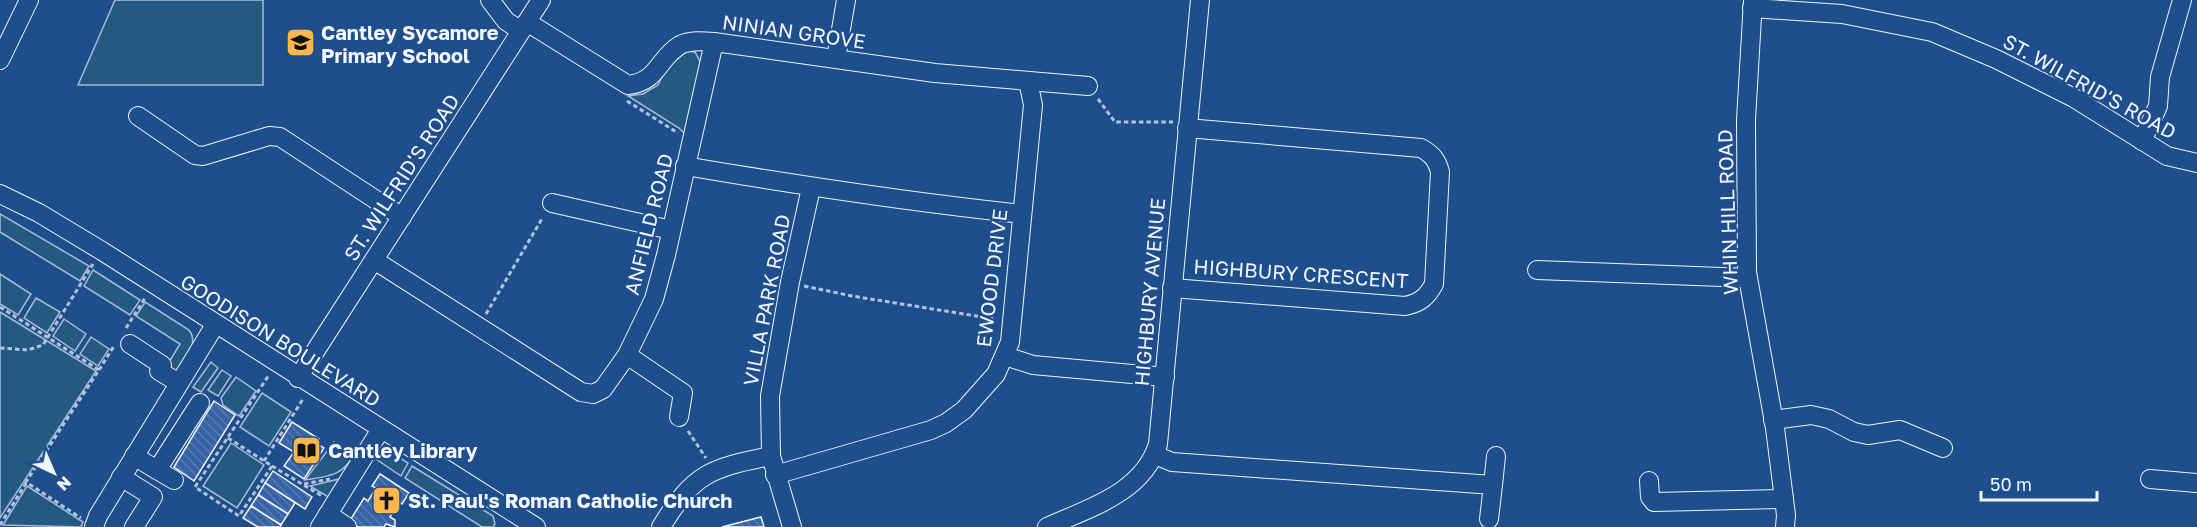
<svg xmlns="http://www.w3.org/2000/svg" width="2197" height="527" font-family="'Golos Text',sans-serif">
  <defs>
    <pattern id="building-back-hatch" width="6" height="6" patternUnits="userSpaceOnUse" patternTransform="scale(1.5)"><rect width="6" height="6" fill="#3563a3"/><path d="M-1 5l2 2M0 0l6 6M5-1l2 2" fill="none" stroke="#537ab1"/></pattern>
  </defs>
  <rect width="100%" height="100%" fill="#1f4e8c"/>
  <g fill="#245a82" stroke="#a8bbd7" stroke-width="1.5">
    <path d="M115,0H263V85H78Z"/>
    <path d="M687,51L695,52L702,65L688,137L679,128L628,96L643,94L658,85L666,69Z"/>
    <path d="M0,214L89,266L80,281L0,232Z"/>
    <path d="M93,270L140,300L130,315L84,286Z"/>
    <path d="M0,274L31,294L18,315L0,304Z"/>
    <path d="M36,298L60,312L47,333L24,318Z"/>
    <path d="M145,302L189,330C200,344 184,361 177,374L166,367L180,344L136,316Z"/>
    <path d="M0,312L96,371L0,518Z"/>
    <path d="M64,319L86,334L75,351L53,336Z"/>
    <path d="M91,337L109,349L98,366L80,354Z"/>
    <path d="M211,362L218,368L201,392L193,387Z"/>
    <path d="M222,370L231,376L218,396L208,390Z"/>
    <path d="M236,377L256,391L239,416L223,405L221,398Z"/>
    <path d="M262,393L291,412L269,446L240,427Z"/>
    <path d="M334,442L355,454C342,476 330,476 305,480Z"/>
    <path d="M231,443L264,465L237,508L203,486Z"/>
    <path d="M387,450L408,463L401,476L373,457L377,452Z"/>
    <path d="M412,466L493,516L495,524L493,527H482L405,478Z"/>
    <path d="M343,478L330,498L310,486Z"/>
    <path d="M27,486L83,522L81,527L3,525Z"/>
  </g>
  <g fill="url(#building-back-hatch)" stroke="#f2f6ff" stroke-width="1.5">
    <path d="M214,401L235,415L194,481L174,467Z"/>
    <path d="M292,422L319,439L316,443L324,448L304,479L284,466L294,452L279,443Z"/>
    <path d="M273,471L312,497L305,509L265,483Z"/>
    <path d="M380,474L409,493L402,504L399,502L390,517L395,520V527L386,524L384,527H358L349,522L364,498L368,501L376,488L372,486Z"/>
    <path d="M265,483L295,503L288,514L258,495Z"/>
    <path d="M258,495L288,514L281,525L251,506Z"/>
    <path d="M251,506L281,525L280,527H258L243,518Z"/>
    <path d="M761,517L764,527H722Z"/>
  </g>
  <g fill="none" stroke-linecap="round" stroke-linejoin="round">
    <defs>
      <g id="minor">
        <path d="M490,0L506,21L521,31"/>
        <path d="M1753,0L1746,120L1747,272L1775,428L1786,515L1785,527"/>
        <path d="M1752,8L1842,14L1932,32L1996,59L2074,98L2167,156L2197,163"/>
        <path d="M527,22L628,85C658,82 658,58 680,45C690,40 703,41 714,42L935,73L1088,86"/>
        <path d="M836,59L846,0"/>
        <path d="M0,60L29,0"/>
        <path d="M138,116L195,155L203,156L269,136L280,137L402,217"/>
        <path d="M2142,141L2158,106L2160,77L2182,0"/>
        <path d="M685,166C797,185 909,202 1022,214"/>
        <path d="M0,194L39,213L102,251L536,527"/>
        <path d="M552,203L671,230"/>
        <path d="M374,260L581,392L593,394L603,389L627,355L654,299L666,255L714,42"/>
        <path d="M1537,270L1748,278"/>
        <path d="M1172,288L1405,306C1420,303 1427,297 1434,284L1440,172C1437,160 1432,154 1421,148L1187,128"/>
        <path d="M130,344L162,365L159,371L179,383"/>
        <path d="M627,355L683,393L679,417"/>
        <path d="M1005,356L1033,365L1165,377"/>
        <path d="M298,378L541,0"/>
        <path d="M1773,420L1811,415L1829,419L1854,432L1868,435L1900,430L1943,448"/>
        <path d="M1155,455L1172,462L1493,485L1489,519"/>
        <path d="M134,456L157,470L200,403"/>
        <path d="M157,470L174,480"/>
        <path d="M775,475L931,430L946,423L964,410L996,374L1010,342L1012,321L1033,105L1028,81"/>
        <path d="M121,477L153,497L134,527"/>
        <path d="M2150,479L2197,483"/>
        <path d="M1649,481L1650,497L1654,502L1784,499"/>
        <path d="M1493,485L1496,456"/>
        <path d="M328,514L347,527"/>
        <path d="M94,527L98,516L215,325"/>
        <path d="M320,527L381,429"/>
        <path d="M661,527C694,473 710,468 771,456"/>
        <path d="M792,527L771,456L770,396L790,282L811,188"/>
        <path d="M1047,527C1089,508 1143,493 1158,444L1200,0"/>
      </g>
    </defs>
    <use href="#minor" stroke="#f2f6ff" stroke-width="20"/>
    <g stroke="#b3c4dc" stroke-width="3" stroke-dasharray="4.5 3" stroke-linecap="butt">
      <path d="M1098,99L1115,122H1173"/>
      <path d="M627,101L678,133"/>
      <path d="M804,286L852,296L995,319"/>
      <path d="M0,307L99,370L26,482L81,518"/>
      <path d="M486,314L543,217"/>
      <path d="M126,328L145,298"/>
      <path d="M0,348L28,350L43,345L93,264"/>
      <path d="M99,370L114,346"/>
      <path d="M688,431L706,458"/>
      <path d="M228,438L272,466L239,516L195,487L269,375"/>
      <path d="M264,461L303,399"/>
      <path d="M272,466L322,496"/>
      <path d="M304,484L330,479"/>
      <path d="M0,525L26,483"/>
    </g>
    <use href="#minor" stroke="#1f4e8c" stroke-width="18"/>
  </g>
  <defs>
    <symbol id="school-square" viewBox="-11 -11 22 22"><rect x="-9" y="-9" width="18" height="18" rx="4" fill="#ffb74d" stroke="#1f4e8c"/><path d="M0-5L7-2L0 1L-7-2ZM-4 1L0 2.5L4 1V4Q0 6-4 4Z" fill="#111"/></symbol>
    <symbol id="library-square" viewBox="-11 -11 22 22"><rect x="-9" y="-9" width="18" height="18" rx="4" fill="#ffb74d" stroke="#1f4e8c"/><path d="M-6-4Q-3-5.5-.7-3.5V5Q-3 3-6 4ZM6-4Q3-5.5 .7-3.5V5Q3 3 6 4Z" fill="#111"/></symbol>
    <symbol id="church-square" viewBox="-11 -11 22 22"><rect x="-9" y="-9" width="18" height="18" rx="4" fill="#ffb74d" stroke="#1f4e8c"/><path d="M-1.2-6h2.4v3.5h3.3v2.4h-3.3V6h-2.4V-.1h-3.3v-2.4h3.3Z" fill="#111"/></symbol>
  </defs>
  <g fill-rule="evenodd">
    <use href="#school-square" x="284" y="26" width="33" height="33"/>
    <use href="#library-square" x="290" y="434" width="33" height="33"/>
    <use href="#church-square" x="370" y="484" width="33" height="33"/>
  </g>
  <g text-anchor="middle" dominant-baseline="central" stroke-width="4.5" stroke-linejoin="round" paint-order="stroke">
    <g font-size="20" fill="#f2f6ff" stroke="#1f4e8c">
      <text transform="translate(794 31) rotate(8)">NINIAN GROVE</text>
      <text transform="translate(2090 86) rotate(29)">ST. WILFRID'S ROAD</text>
      <text transform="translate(401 177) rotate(-57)">ST. WILFRID'S ROAD</text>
      <text transform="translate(1727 212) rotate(-92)">WHIN HILL ROAD</text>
      <text transform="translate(648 224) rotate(-76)">ANFIELD ROAD</text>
      <text transform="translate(1301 273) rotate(4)">HIGHBURY CRESCENT</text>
      <text transform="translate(991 278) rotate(-83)">EWOOD DRIVE</text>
      <text transform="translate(1149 292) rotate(-85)">HIGHBURY AVENUE</text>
      <text transform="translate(766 300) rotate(-79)">VILLA PARK ROAD</text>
      <text transform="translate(281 340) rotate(32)">GOODISON BOULEVARD</text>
    </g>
    <g font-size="20" font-weight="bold" fill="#f2f6ff" stroke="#1f4e8c" text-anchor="start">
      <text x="321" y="32">Cantley Sycamore<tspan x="321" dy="23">Primary School</tspan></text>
      <text x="328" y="450">Cantley Library</text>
      <text x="408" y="500">St. Paul's Roman Catholic Church</text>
    </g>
  </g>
  <g transform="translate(54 473) rotate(136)" stroke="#1f4e8c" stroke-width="4.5" paint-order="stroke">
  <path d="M0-4.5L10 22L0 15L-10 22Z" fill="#f2f6ff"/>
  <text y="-9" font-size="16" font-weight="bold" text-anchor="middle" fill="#f2f6ff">N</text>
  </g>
  <path d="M1981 491v9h116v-9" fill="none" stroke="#f2f6ff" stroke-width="3"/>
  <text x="1990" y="491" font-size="18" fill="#f2f6ff" stroke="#1f4e8c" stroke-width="4.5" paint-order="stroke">50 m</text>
</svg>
